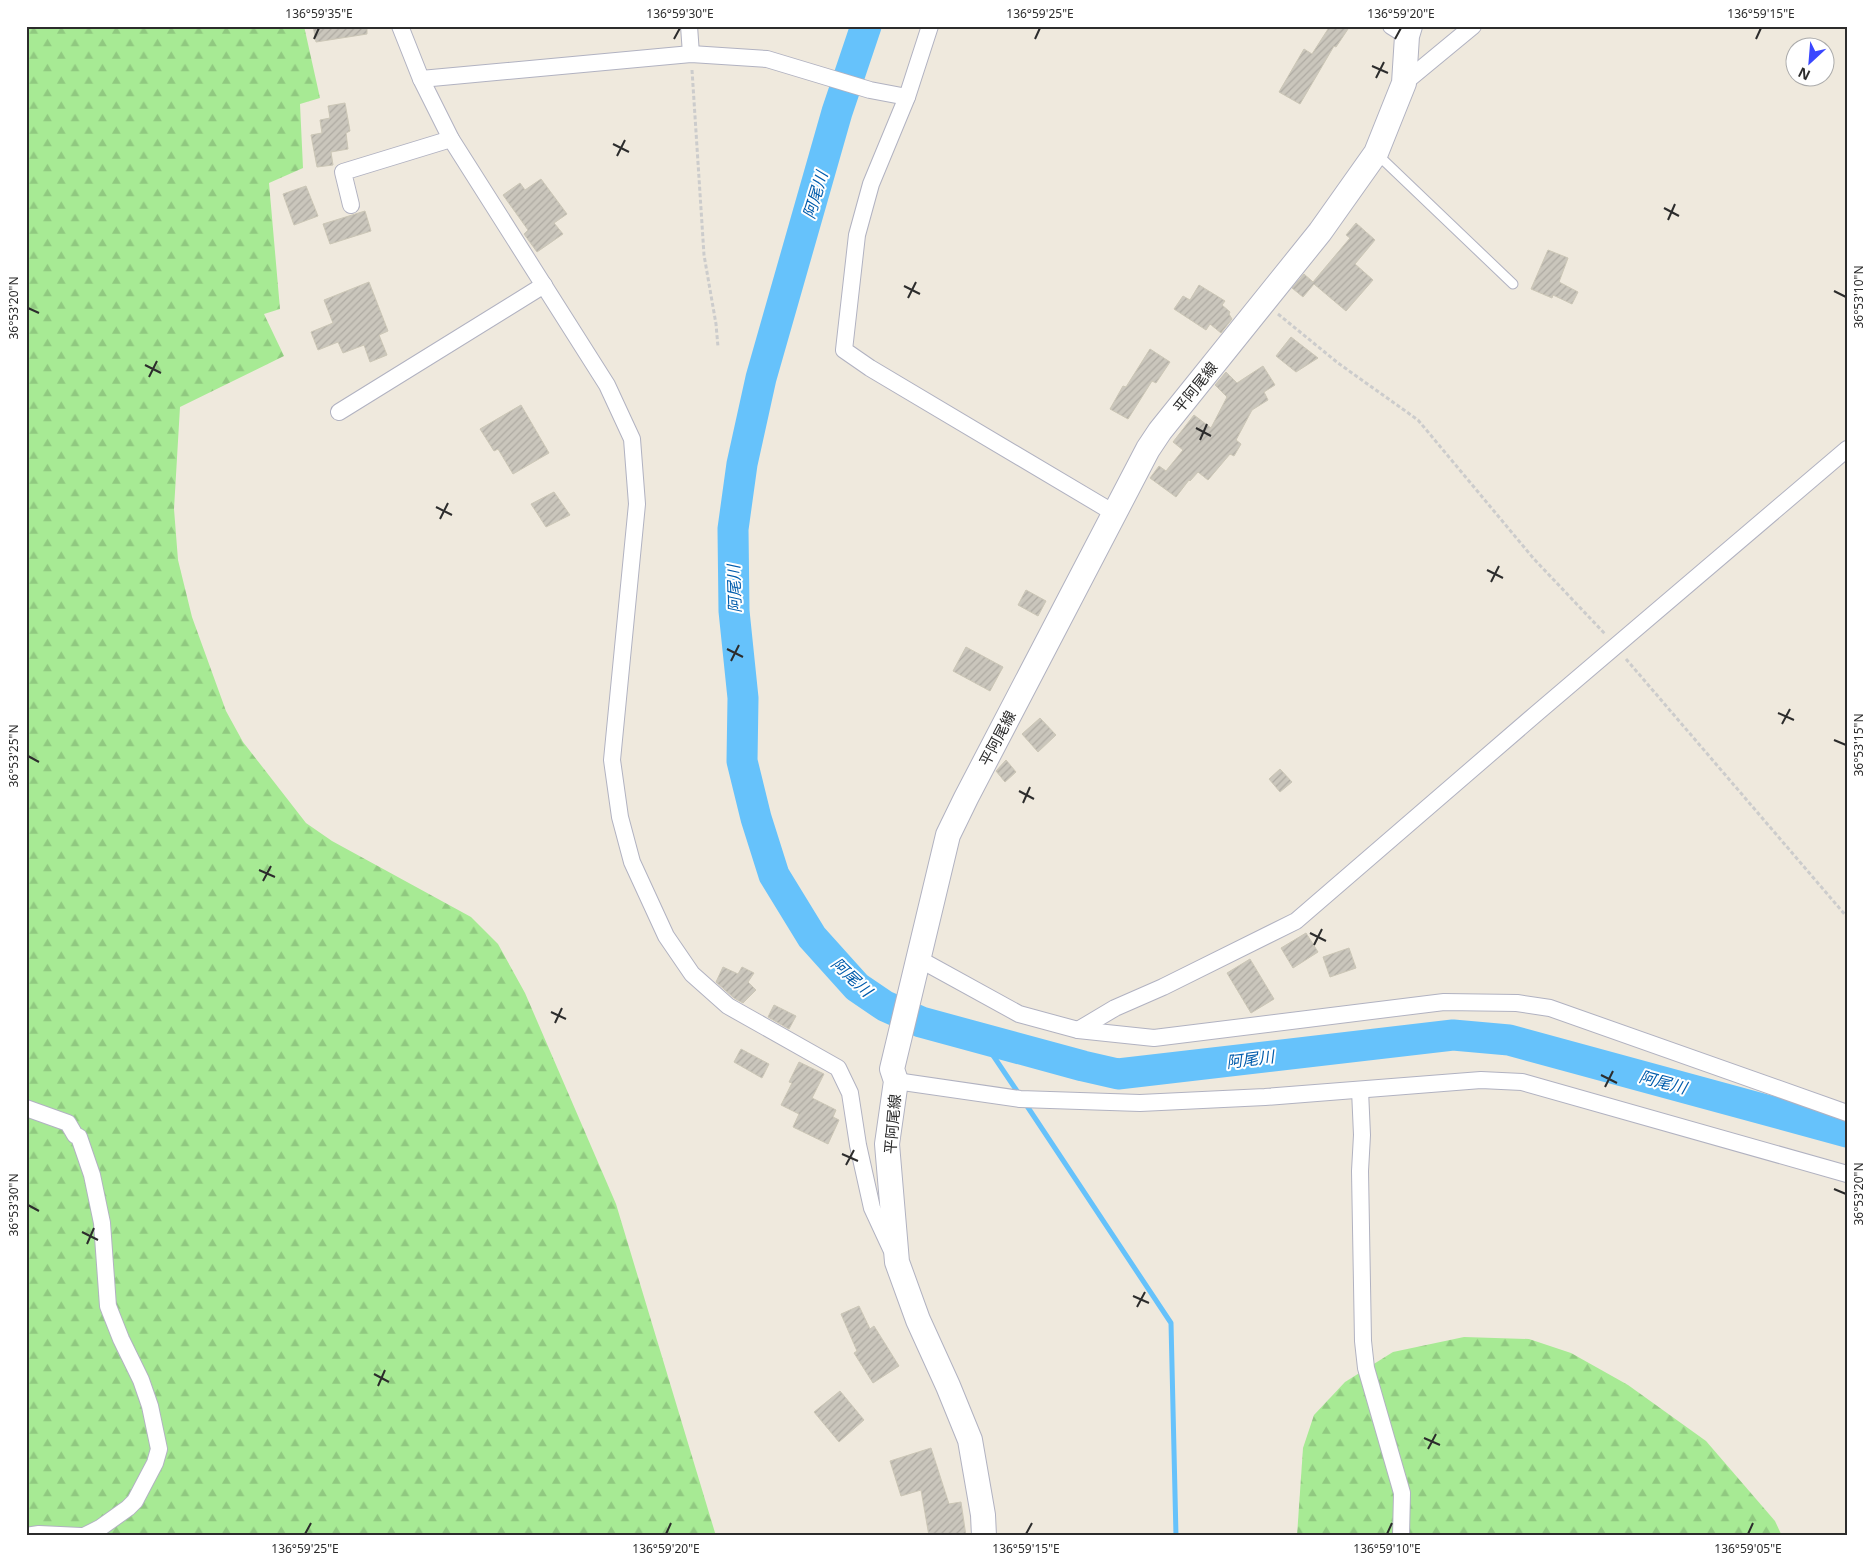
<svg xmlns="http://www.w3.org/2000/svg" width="1873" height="1562" font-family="'Noto Sans','Noto Sans JP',sans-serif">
  <defs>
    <pattern id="forest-firs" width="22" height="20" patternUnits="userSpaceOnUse" patternTransform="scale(1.25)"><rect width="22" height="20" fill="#a7ea94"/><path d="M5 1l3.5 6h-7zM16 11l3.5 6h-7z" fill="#90c980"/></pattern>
    <pattern id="building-hatch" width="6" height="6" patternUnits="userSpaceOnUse" patternTransform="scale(1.25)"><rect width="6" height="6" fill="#cac6bc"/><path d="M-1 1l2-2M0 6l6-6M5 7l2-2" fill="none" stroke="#aeaaa2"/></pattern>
  </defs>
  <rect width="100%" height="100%" fill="#efe9dd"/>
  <g fill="url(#forest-firs)">
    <path d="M26,26H304L320,98L300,104L303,168L269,183L280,309L264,314L284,356L180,407L174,509L178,560L192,617L226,711L243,742L306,823L332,841L471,917L498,944L525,993L616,1204L716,1536H26Z"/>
    <path d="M1464,1337L1529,1339L1571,1353L1628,1385L1706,1441L1775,1521L1782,1536H1297L1303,1448L1314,1415L1345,1382L1393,1352Z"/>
  </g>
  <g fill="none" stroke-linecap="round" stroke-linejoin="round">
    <g stroke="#66c2fb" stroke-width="5">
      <path d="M982,1039L1019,1094"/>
      <path d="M1025,1103L1171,1323L1176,1536"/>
    </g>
    <path stroke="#66c2fb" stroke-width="31" d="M866,26L837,112L761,378L742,464L733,529L734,611L743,698L742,761L756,818L774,875L812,937L857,987L885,1006L921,1022L1083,1066L1118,1074L1453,1035L1509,1040L1847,1132"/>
  </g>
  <g fill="url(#building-hatch)" stroke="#cbc6b6">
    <path d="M313,26H367V34L316,42Z"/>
    <path d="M1330,26H1350L1336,47L1334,46L1300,104L1279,92L1304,49L1312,54Z"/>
    <path d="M345,103L350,131L346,133L348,149L331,152L333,165L317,167L311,135L322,133L320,120L330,118L328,106Z"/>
    <path d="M541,179L567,214L554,223L563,234L537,252L524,234L528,230L503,195L520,183L525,190Z"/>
    <path d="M306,186L318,216L294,225L283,194Z"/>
    <path d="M365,211L371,231L330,244L323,224Z"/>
    <path d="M1356,223L1375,240L1355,264L1373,280L1346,311L1314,284L1303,297L1292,288L1304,274L1313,282L1350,238L1346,235Z"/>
    <path d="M1548,250L1568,258L1559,282L1578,292L1572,304L1553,295L1552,298L1531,289Z"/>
    <path d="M369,282L388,331L379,335L387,355L370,362L364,345L343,353L338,342L318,350L311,332L333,323L324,300Z"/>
    <path d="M1199,285L1225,301L1222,305L1230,312L1229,314L1232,319L1221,333L1210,324L1206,330L1174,309L1183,296L1190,300Z"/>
    <path d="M1291,337L1318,358L1296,372L1276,356Z"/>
    <path d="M1150,349L1170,362L1156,383L1152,381L1128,419L1110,409L1123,386L1126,387Z"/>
    <path d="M1263,366L1275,385L1264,392L1268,400L1252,410L1236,440L1241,444L1234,456L1230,454L1208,480L1198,472L1190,481L1189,480L1176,497L1150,478L1159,466L1166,471L1183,450L1173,442L1194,415L1211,428L1227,397L1215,385L1226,372L1237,383Z"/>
    <path d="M521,405L549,453L513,474L498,449L494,451L480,429Z"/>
    <path d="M554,492L570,515L546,527L531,504Z"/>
    <path d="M1026,590L1046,601L1038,616L1018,605Z"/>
    <path d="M966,647L1003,667L990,691L953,671Z"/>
    <path d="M1040,718L1056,735L1038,752L1022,734Z"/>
    <path d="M1006,760L1016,772L1005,782L996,771Z"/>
    <path d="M1280,769L1292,782L1280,792L1269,779Z"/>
    <path d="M1306,933L1318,952L1293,968L1281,948Z"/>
    <path d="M1349,948L1356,968L1330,977L1323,957Z"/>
    <path d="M1250,959L1274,999L1251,1013L1227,973Z"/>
    <path d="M723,967L738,974L742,967L754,973L748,982L756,990L743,1003L734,998L716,982Z"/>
    <path d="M774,1005L796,1016L789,1029L768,1017Z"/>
    <path d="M741,1049L769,1064L762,1078L734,1062Z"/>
    <path d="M799,1062L824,1074L812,1098L836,1110L833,1117L839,1120L828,1144L793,1127L799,1114L781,1105L792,1083L789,1082Z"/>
    <path d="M859,1306L870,1329L874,1326L899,1366L873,1383L854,1353L857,1351L841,1314Z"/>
    <path d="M840,1391L864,1420L839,1442L814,1412Z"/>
    <path d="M931,1448L949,1504L961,1502L966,1536H929L921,1490L901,1496L890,1461Z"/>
  </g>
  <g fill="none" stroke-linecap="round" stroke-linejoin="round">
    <defs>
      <path id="service" d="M1378,155L1513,284"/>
      <g id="minor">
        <path d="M400,26L421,79L451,139L607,385L632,439L637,504L612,760L620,817L632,862L666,936L692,974L728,1006L838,1068L850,1093L858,1145L872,1208L891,1249"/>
        <path d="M689,26L691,54"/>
        <path d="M930,26L907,97L871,184L857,235L844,350L870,368L1114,513"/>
        <path d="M1391,26L1407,36"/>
        <path d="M421,79L691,54L767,59L870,90L907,97"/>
        <path d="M1404,83L1473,26"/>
        <path d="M351,205L343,172L451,139"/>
        <path d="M339,412L544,285"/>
        <path d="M919,959L1019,1014L1078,1030L1154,1038L1444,1002L1517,1003L1550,1008L1847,1113"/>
        <path d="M1078,1030L1115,1008L1163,987L1296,921L1537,713L1847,449"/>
        <path d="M896,1081L1020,1099L1140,1103L1265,1097L1481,1080L1522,1082L1847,1174"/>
        <path d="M1360,1090L1362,1135L1360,1171L1363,1341L1366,1368L1402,1493L1401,1536"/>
        <path d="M26,1108L68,1123L75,1135L79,1137L92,1175L102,1223L108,1306L121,1339L141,1380L150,1406L159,1449L155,1463L135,1501L128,1508L100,1528L84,1536"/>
        <path d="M26,1536L39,1534L81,1536"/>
      </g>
      <path id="secondary" d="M984,1536L983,1515L970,1440L948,1386L918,1320L897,1262L887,1144L896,1081L892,1069L948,835L966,798L1148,449L1160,431L1320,232L1376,153L1404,83L1407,36L1410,26"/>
    </defs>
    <use href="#service" stroke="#b1b2c1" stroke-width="11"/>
    <use href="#minor" stroke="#b1b2c1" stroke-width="18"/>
    <use href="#secondary" stroke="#b1b2c1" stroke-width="26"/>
    <g stroke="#ccc" stroke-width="3" stroke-dasharray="4 2.5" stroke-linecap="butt">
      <path d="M692,70L704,255L716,324L718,347"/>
      <path d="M1278,314L1338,363L1418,420L1534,559L1606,635"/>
      <path d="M1626,659L1847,917"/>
    </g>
    <use href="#service" stroke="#fff" stroke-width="9"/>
    <use href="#minor" stroke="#fff" stroke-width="16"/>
    <use href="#secondary" stroke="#fff" stroke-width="24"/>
  </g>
  <path fill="none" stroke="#2c2c2c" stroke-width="2" d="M314,39L319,28M674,39L680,28M1035,39L1040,28M1395,39L1401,28M1756,39L1761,28M1372,66L1388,73M1376,78L1384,62M613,144L629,152M617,156L625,140M1664,208L1679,216M1668,220L1675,204M904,286L920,294M1834,291L1846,297M908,298L916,282M28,308L39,313M145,365L161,373M149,377L157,361M1196,428L1211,436M1200,440L1207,424M436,507L452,515M440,519L448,503M1487,570L1503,578M1491,582L1499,566M727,649L743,657M731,661L739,645M1778,713L1794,720M1782,724L1790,709M1834,740L1846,745M28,756L39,762M1019,791L1034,799M1023,803L1030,787M259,870L275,877M263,881L271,866M1310,933L1326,941M1314,945L1322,929M551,1012L566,1019M555,1023L562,1008M1601,1075L1617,1083M1605,1087L1613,1071M842,1154L858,1161M846,1165L854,1150M1834,1189L1846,1194M28,1205L39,1211M82,1232L98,1240M87,1244L94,1228M1133,1296L1149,1303M1137,1307L1145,1292M374,1374L389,1382M378,1386L385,1370M1424,1438L1440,1445M1428,1449L1436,1434M305,1534L311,1523M666,1534L671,1523M1026,1534L1032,1523M1387,1534L1392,1523M1748,1534L1753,1523"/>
  <g text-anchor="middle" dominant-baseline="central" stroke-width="4" stroke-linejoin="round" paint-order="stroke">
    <g font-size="15" fill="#2c2c2c" stroke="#fff">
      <text transform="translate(1195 387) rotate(-51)">平阿尾線</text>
      <text transform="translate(997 738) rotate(-62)">平阿尾線</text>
      <text transform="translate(892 1124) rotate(-85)">平阿尾線</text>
    </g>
    <g font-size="16" font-style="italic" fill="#005cac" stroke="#fff">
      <text transform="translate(815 195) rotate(-73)">阿尾川</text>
      <text transform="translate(734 589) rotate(-92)">阿尾川</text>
      <text transform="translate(852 977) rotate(43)">阿尾川</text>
      <text transform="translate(1250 1059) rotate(-7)">阿尾川</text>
      <text transform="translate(1663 1082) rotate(15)">阿尾川</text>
    </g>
  </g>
  <rect width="1873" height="1562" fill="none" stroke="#ffffff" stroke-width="55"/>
  <g transform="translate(1810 62) rotate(206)"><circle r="24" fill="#ffffff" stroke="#ababab"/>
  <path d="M0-4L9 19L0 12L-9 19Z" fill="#3a47ff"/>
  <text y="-8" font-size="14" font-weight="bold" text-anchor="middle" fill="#2c2c2c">N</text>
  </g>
  <rect x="28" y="28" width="1818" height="1506" fill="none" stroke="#2c2c2c" stroke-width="2"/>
  <g font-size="12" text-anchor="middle" fill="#2c2c2c">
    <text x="319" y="18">136°59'35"E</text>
    <text x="680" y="18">136°59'30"E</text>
    <text x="1040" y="18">136°59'25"E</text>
    <text x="1401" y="18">136°59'20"E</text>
    <text x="1761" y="18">136°59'15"E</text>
    <text transform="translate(1859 297) rotate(-90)" y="4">36°53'10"N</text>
    <text transform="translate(14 308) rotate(-90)" y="4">36°53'20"N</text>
    <text transform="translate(1859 745) rotate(-90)" y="4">36°53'15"N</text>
    <text transform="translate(14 756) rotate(-90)" y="4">36°53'25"N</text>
    <text transform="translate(1859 1194) rotate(-90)" y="4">36°53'20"N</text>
    <text transform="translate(14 1205) rotate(-90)" y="4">36°53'30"N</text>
    <text x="305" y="1553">136°59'25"E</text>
    <text x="666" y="1553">136°59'20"E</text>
    <text x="1026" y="1553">136°59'15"E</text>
    <text x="1387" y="1553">136°59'10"E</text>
    <text x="1748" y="1553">136°59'05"E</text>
  </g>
</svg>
